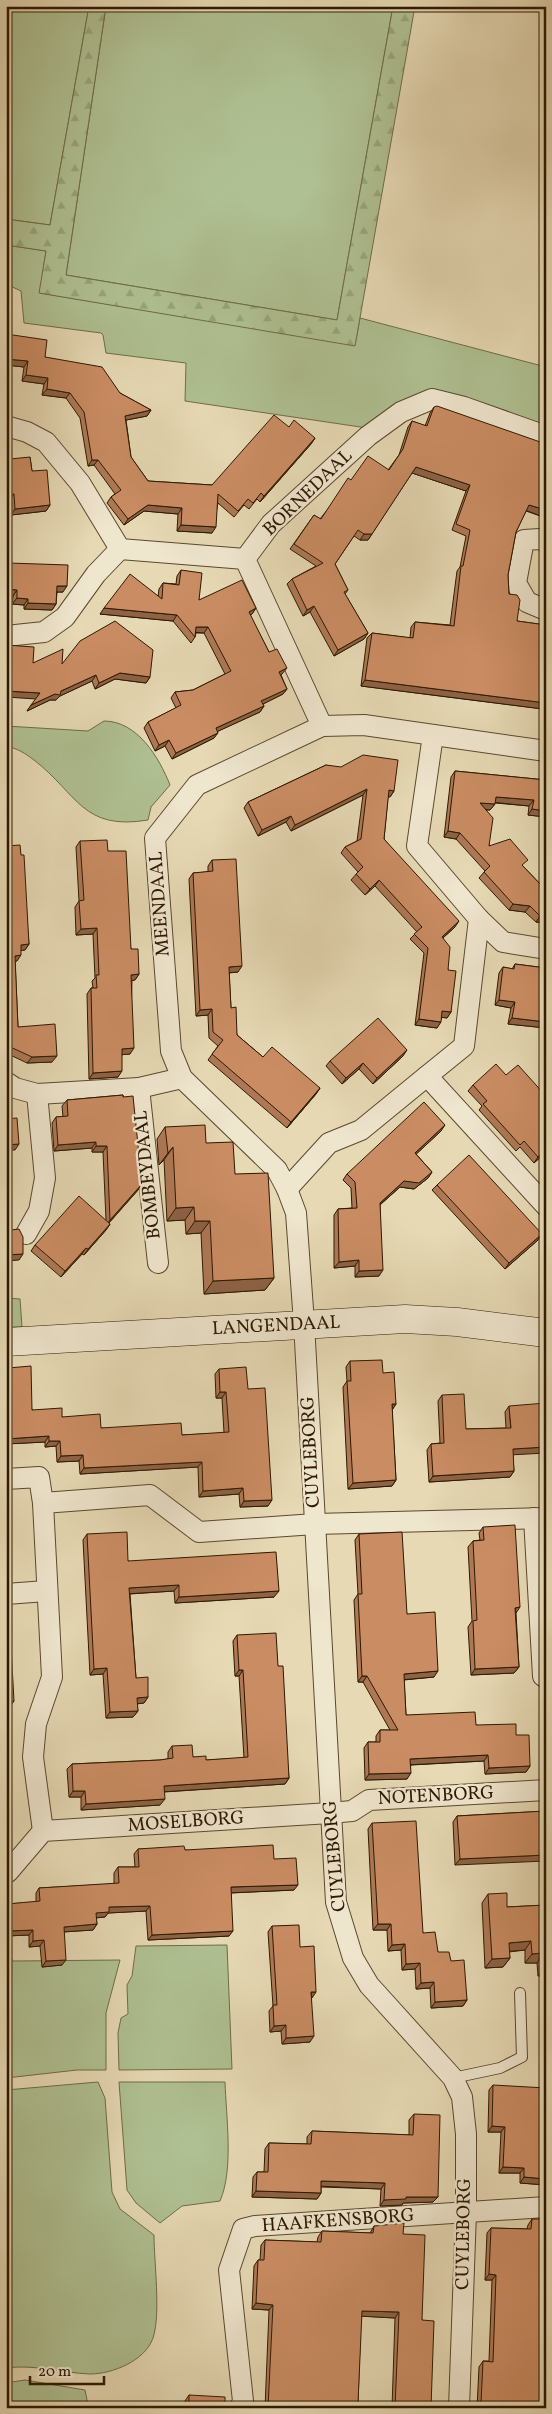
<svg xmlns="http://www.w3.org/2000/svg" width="552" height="2414" font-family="Vollkorn,serif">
  <defs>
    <pattern id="forest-firs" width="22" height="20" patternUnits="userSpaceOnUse" patternTransform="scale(1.25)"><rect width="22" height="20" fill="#afc092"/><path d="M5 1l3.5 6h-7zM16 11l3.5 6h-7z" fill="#97a47c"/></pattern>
  </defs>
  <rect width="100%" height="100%" fill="#e6d9b4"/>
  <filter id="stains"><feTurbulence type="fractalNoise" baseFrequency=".004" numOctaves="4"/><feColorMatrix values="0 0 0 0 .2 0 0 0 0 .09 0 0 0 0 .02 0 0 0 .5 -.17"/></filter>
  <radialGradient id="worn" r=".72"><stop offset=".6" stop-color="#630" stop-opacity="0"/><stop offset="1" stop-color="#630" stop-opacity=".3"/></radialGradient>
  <g fill="#afc092" stroke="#6e6c49">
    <path d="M6,6H89L50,225L6,219Z"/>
    <path d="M106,6H393L337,320L66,275Z"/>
    <path d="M6,245L46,251L40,293L355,345L360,318L546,367V428L443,395L374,429L185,401L186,363L106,353L103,335L101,333L24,323L21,291L6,284Z"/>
    <path d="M104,721C137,721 159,757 170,785L151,807L148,820C82,831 78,794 34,760C26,754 16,747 6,747V726L88,731Z"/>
    <path d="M6,1298L20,1299L22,1327H6Z"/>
    <path d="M6,1902L10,1955L13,1961L120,1960L106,2013V2070H77L6,2078Z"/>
    <path d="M227,1945L232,2069L119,2070L118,2033L121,2018L128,2014L127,1985L132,1976L136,1946Z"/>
    <path d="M98,2082L105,2098L112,2192L120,2209L154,2235C154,2262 161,2314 153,2338C145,2361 112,2374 90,2374C62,2373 34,2364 6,2368V2090Z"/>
    <path d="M119,2082H225C226,2116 234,2169 220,2201L182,2206L160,2223L136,2203L127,2190Z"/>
    <path d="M25,2380L85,2390L88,2405L6,2408V2383Z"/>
  </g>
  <path fill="url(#forest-firs)" stroke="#6e6c49" d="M89,6H106L66,275L337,320L393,6H415L355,346L39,293L46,251L6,245V219L50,225Z"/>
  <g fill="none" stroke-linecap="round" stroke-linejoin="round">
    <defs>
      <path id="lane" d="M453,2078L500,2068L522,2057L520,1993"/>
      <g id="street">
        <path d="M6,426L27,432L46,442L80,483L120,549L245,559"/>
        <path d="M546,542L540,539L524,540L516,583L527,602L546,610"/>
        <path d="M6,636L44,632L65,617L96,574L120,549"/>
        <path d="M322,726L245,559L271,524L368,436L401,412L432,399L464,407L546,436"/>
        <path d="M433,735L417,846L479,919L503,942L546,949"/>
        <path d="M427,1076L464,1046L479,919"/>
        <path d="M6,1082L15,1088L37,1094L139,1088L182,1078"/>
        <path d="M139,1088L158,1263"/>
        <path d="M287,1189L329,1143L361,1130L427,1076L546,1206"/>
        <path d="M26,1234L39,1211L45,1178L37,1094"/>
        <path d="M6,1479L39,1477L43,1503L52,1677L36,1724L33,1757L43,1831"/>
        <path d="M43,1503L150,1495L199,1532L315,1524L546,1518"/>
        <path d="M534,1518L543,1676L546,1678"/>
        <path d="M6,1594L46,1591"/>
        <path d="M8,1872L43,1831L330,1813L352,1811L369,1800L546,1790"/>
        <path d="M240,2408L243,2401L229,2270L243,2229L255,2226L546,2207"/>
        <path d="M459,2408L466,2212V2134L462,2097L453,2078L369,1985L353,1958L336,1902L304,1323L296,1213L287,1189L277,1170L182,1078L171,1051L155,838L197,785L322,726L364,725L546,751"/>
      </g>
      <path id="secondary" d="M6,1342L405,1319L457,1322L546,1333"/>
    </defs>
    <use href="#lane" stroke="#5b482d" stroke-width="12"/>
    <use href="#street" stroke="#5b482d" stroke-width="22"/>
    <use href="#secondary" stroke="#2d1800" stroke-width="29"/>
    <use href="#lane" stroke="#efe6ce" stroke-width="10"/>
    <use href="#street" stroke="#efe6ce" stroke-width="20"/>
    <use href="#secondary" stroke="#efe6ce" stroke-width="28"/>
  </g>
  <g fill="#ae7855" stroke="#2d1800">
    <path d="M6,334L45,357L120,393L151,410L147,416L126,420L131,457L148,481L212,485L289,427L315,438L311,444L260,502L257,499L249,509L244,505L234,517L218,503L212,533L177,531L178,514L144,511L124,525L107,503L111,497L115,494L94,465L88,466L80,418L66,398L42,395L44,384L22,381L24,367L6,365Z"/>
    <path d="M434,407L546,518L526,511L516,532L508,575L509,594L517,621L546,625V705L543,709L361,686L367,638L372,633L410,638L411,627L415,622L450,625L457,571L460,567L466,536L452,530L466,491L412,473L368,540H360L354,536L335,564L348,590L345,594L368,633L364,639L334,656L310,612L303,616L287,584L292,579L316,566L290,549L314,515L320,519L351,480L388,470L399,455L408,427L412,421L425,426L430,413Z"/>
    <path d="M30,457L32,471L50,505L46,511L11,515L10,500Z"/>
    <path d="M6,561L8,563L63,592H57L56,604L52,610L24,609V605L12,604L13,596H6Z"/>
    <path d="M181,570L199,600L256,608L252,614L250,615L269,652L282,674L281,675L287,689L283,694L263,704L264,706L260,712L218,731L214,738L172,759L165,746L155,751L144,728L148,722L176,708L171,698L175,692L193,690L225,674L204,633H196L195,637L191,643L173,621L100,614L158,597L159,589L163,583L176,584L177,576Z"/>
    <path d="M33,663L62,664L150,677L146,683L115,679L95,689L92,681L60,696L56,700H50L27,711L36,699Z"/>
    <path d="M326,765L394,791L390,797L388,796L384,839L455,927L443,938L448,970L451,1012L447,1018L442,1017L437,1028L415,1025L424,953L410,939L417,932L375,886L365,895L351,880L358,872L341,853L345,847L357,841L363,795L291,831L286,822L258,836L244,808L248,802Z"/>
    <path d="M455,771L546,780V817L528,815L529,806L495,803V804L490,810H486L489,846L523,866L541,885H546V923L536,922L525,912L509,910L479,878L485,871L456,839L444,837L451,777Z"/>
    <path d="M80,841L108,851L131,949L139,974L135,980H132L130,1054H122L118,1077L89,1079L87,994L91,988H93L92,981L95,978L93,934L76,935L75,907L79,901L76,847Z"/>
    <path d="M6,846L21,855L29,944L25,950H21L17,961H15L18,1027L52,1062L27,1063L6,1053Z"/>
    <path d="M212,860L238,972L229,973L231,1008L237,1035L263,1057L320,1088L316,1094L287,1128L208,1060L218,1046L209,1038L208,1015L196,1016L189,879L193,873L208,872V866Z"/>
    <path d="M515,964L546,968V1028L508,1024L511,1008L495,1005L499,973L503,967L512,969Z"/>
    <path d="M403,1056L373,1084L359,1069L342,1084L326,1066L330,1061Z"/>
    <path d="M473,1085L546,1152L534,1163L520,1147L516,1151L479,1110L482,1106L468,1091Z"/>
    <path d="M123,1095L138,1190L109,1223L110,1224L106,1230L84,1255L82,1254L61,1277L31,1251L35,1245L106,1220L103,1152H92V1148L54,1151L52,1123L56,1117H63L62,1106L67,1100Z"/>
    <path d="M165,1127L206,1143L235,1174L274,1278L265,1290L204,1294L201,1233L186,1234L185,1220L167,1221L164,1160L159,1165L157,1139Z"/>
    <path d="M441,1131L416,1154L432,1172L428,1178L414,1189L400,1187L380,1205L379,1276L355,1277V1266L334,1268V1215L338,1209L352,1208L351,1188L343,1180L347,1174Z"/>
    <path d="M437,1185L542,1234L538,1240L505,1269L432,1190Z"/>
    <path d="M350,1361L383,1373L396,1404L392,1410L396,1480L392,1486L348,1489L343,1387L347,1381L346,1367Z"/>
    <path d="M8,1368L32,1410L62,1417L101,1428L182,1435L224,1433L222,1398H216L215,1374L219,1369L248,1389L268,1506L240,1507L239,1494L199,1497L198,1467L80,1474L79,1461L57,1462L56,1446L45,1447V1442L6,1444V1370Z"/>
    <path d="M442,1395L466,1429L506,1428L505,1412L509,1406L514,1471L510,1477L429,1482L427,1450L431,1444L440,1443L438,1401Z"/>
    <path d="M483,1527L516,1613L519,1667L514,1673L471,1675L468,1627L472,1621L468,1547L473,1541L480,1540L479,1533Z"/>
    <path d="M87,1534L128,1561L274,1597L175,1603L174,1591L130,1594L136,1678L148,1697L144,1703L137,1704L138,1711L133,1717L106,1718L103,1674L90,1675L83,1540Z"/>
    <path d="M359,1534L407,1614L434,1677L404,1680L406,1715L476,1725L516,1735L530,1766L526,1772L485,1774L484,1761L411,1765L407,1779L365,1780L364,1748L368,1742H376V1736L380,1730H390L363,1682H358L354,1600L358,1594L355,1540Z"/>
    <path d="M237,1635L278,1666L289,1778L285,1784L164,1792L160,1805L81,1810V1797H69L67,1769L72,1764L160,1760L168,1759V1752L172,1746L193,1757L206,1760L244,1758L239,1676H235L233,1641Z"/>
    <path d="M546,1811L455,1865L453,1822L457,1816Z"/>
    <path d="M372,1823L423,1933L438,1952L451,1961L467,2000L463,2006L431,2008L430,1988L416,1989L415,1969L402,1970L401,1950L388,1951L387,1930H373L368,1829Z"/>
    <path d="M138,1849L185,1850L274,1859L294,1890L231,1893L229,1936L148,1940L146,1911L108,1913L105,1917L96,1918L97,1924L93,1930L64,1932L62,1965L42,1967L40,1946L29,1947V1935L6,1936V1905L7,1904L36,1902V1893L39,1888L114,1884V1873L118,1867H135L134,1854Z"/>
    <path d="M488,1894L507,1907L546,1905V1975L538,1976L537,1963H525V1950L509,1952L510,1958L503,1967L485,1968L482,1903Z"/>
    <path d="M272,1926L300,1947L310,2042L282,2044L281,2031L270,2032L269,2011L273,2006L268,1932Z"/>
    <path d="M493,2085L546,2185L520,2183V2173H499L501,2132H488L489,2090Z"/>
    <path d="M414,2114L438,2197L433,2202L403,2203L402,2205L380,2206L381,2189L321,2187V2193L317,2199L252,2197L253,2177L257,2172H264L265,2149L269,2143L307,2144V2137L312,2131L409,2135V2120Z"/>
    <path d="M532,2219L546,2408H477L479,2367L483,2361H489L492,2280H485L487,2233L491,2228L527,2229L528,2225Z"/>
    <path d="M374,2226L403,2234L422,2320L431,2408H392L395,2318L361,2316L358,2403L355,2408H265L269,2310L252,2309L254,2266L258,2260H260L261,2245L265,2240L317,2242L318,2237L322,2231L370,2233Z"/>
    <path d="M189,2395L225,2408H185V2401Z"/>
  </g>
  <g fill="#8d6245" stroke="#2d1800">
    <path d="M6,359L28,361L24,367L6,365Z"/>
    <path d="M26,375L48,378L44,384L22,381Z"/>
    <path d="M47,389L70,393L66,398L42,395Z"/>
    <path d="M151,410L147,416L121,421L125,416Z"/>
    <path d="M315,438L311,444L260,502L264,496Z"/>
    <path d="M92,460H98L94,465L88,466Z"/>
    <path d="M416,467L470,485L466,491L412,473Z"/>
    <path d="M6,494H14L10,500H6Z"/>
    <path d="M50,505L46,511L11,515L15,509Z"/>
    <path d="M148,505L182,508L178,514L144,511L124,525L128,519Z"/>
    <path d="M529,505L546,510V518L525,510Z"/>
    <path d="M181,525L216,527L212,533L177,531Z"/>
    <path d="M364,534H372L368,540H360Z"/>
    <path d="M57,586H67L63,592H53Z"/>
    <path d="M6,589L17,590L13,596H6Z"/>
    <path d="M17,598L28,599L24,605L12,604Z"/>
    <path d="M28,603L56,604L52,610L24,609Z"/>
    <path d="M314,606L310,612L303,616L307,610Z"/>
    <path d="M104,608L177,615L173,621L100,614Z"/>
    <path d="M256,608L252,614L245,618L249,612Z"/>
    <path d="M196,627H208L204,633L192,632Z"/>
    <path d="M368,633L364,639L334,656L338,650Z"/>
    <path d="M287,668L282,674L275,678L279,672Z"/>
    <path d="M120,673L150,677L146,683L115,679L95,689L99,683Z"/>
    <path d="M96,675L92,681L60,696L56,700H50L27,711L31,705Z"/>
    <path d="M365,680L546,703V705L543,709L361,686Z"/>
    <path d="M287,689L283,694L257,707L261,701Z"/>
    <path d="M6,691L40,693L36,699L6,697Z"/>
    <path d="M264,706L260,712L212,734L216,728Z"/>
    <path d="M218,733L214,738L172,759L176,753Z"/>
    <path d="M169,740L165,746L155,751L159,745Z"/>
    <path d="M367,789L363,795L291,831L295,825Z"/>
    <path d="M389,790L394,791L390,797L385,796Z"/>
    <path d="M496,797L534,800L529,806L491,802Z"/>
    <path d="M480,803L495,804L490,810L476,808Z"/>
    <path d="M532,809L546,811V817L528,815Z"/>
    <path d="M291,816L286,822L258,836L262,830Z"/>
    <path d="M448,831L460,833L456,839L444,837Z"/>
    <path d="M379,880L375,886L365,895L370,889Z"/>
    <path d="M513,904L530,906L525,912L509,910Z"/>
    <path d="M540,916L546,917V923L536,922Z"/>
    <path d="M459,921L455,927L437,943L442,937Z"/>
    <path d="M97,928L93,934L76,935L81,929Z"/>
    <path d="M29,944L25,950L17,951L21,945Z"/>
    <path d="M21,955L17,961L11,962L15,956Z"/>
    <path d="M242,966L238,972L224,973L229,967Z"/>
    <path d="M139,974L135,980L127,981L131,975Z"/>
    <path d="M499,1000L515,1002L511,1008L495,1005Z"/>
    <path d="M212,1009L208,1015L196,1016L200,1010Z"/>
    <path d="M442,1011L451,1012L447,1018L438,1017Z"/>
    <path d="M512,1018L546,1022V1028L508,1024Z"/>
    <path d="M419,1019L441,1022L437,1028L415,1025Z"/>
    <path d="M134,1048L130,1054L118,1055L122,1049Z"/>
    <path d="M407,1050L403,1056L373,1084L377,1078Z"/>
    <path d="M57,1056L52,1062L27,1063L32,1057Z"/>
    <path d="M363,1063L359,1069L342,1084L346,1078Z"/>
    <path d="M122,1071L118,1077L89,1079L93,1073Z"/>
    <path d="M320,1088L316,1094L287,1128L291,1122Z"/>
    <path d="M445,1125L441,1131L411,1159L415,1153Z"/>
    <path d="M96,1142L92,1148L54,1151L58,1145Z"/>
    <path d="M19,1144L15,1150H6V1145Z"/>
    <path d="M96,1146H107L103,1152H92Z"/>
    <path d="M173,1147L164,1160L159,1165L168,1153Z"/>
    <path d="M546,1150V1152L534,1163L538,1157Z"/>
    <path d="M432,1172L428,1178L414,1189L400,1187L375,1209L380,1203L404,1181Z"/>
    <path d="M142,1184L138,1190L106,1226L110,1220Z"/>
    <path d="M194,1207L185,1220L167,1221L176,1208Z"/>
    <path d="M195,1221H210L201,1233L186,1234Z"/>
    <path d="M110,1224L106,1230L84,1255L88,1249Z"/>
    <path d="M542,1234L538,1240L505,1269L509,1263Z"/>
    <path d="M86,1248L82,1254L61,1277L65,1271Z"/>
    <path d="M23,1254L19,1260L6,1261V1255Z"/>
    <path d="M359,1260L355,1266L334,1268L339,1262Z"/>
    <path d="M383,1270L379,1276L355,1277L359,1271Z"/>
    <path d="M274,1278L265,1290L204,1294L213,1281Z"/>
    <path d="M220,1392H226L222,1398H216Z"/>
    <path d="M392,1404H396L392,1410Z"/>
    <path d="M49,1436L45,1442L6,1444V1439Z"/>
    <path d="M49,1441H60L56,1446L45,1447Z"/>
    <path d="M546,1447V1453L509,1455L513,1449Z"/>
    <path d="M83,1455L79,1461L57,1462L61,1456Z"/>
    <path d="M202,1462L198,1467L80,1474L84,1468Z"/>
    <path d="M514,1471L510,1477L429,1482L433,1476Z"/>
    <path d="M396,1480L392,1486L348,1489L353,1483Z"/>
    <path d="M243,1488L239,1494L199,1497L203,1491Z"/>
    <path d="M272,1500L268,1506L240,1507L244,1501Z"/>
    <path d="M179,1585L174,1591L125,1594L129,1588Z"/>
    <path d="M279,1591L274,1597L175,1603L179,1597Z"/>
    <path d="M520,1607L516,1613L515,1608Z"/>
    <path d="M519,1667L514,1673L471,1675L475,1669Z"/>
    <path d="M107,1668L103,1674L90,1675L94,1669Z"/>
    <path d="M239,1670H243L239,1676H235Z"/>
    <path d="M438,1671L434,1677L400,1680L404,1674Z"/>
    <path d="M362,1676H367L363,1682H358Z"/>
    <path d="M148,1697L144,1703L133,1704L137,1698Z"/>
    <path d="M6,1701H14L10,1707H6Z"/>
    <path d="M138,1711L133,1717L106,1718L110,1712Z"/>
    <path d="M488,1755L484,1761L406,1765L410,1759Z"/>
    <path d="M530,1766L526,1772L485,1774L489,1768Z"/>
    <path d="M411,1773L407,1779L365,1780L369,1774Z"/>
    <path d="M289,1778L285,1784L160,1792L164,1786Z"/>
    <path d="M73,1791H85L81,1797H69Z"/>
    <path d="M165,1799L160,1805L81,1810L86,1804Z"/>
    <path d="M546,1855V1861L455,1865L460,1859Z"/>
    <path d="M298,1885L294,1890L227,1893L231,1887Z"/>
    <path d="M150,1906L146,1911L108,1913L105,1917L92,1918L96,1913L109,1907Z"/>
    <path d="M97,1924L93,1930L60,1932L64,1927Z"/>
    <path d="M378,1924H391L387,1930H373Z"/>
    <path d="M33,1930L29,1935L6,1936V1935L9,1931Z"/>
    <path d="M233,1931L229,1936L148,1940L152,1935Z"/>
    <path d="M44,1940L40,1946L29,1947L33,1941Z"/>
    <path d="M531,1941L525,1950L502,1952L509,1943Z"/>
    <path d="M405,1944L401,1950L388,1951L392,1945Z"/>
    <path d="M543,1953L537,1963H525L532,1954Z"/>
    <path d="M510,1958L503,1967L485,1968L492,1959Z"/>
    <path d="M66,1960L62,1965L42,1967L46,1961Z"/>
    <path d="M420,1963L415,1969L402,1970L406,1964Z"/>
    <path d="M546,1966V1975L538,1976L544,1967Z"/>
    <path d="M434,1982L430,1988L416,1989L421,1983Z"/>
    <path d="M311,1992H316L312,1998Z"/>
    <path d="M467,2000L463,2006L431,2008L435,2002Z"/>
    <path d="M286,2025L281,2031L270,2032L274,2026Z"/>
    <path d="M314,2036L310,2042L282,2044L286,2038Z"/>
    <path d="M492,2126L505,2127L501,2132H488Z"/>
    <path d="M503,2167L524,2168L520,2173H499Z"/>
    <path d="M524,2177L546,2179V2185L520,2183Z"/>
    <path d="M321,2181L385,2183L381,2189L317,2186Z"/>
    <path d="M256,2191L321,2193L317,2199L252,2197Z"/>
    <path d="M406,2197H438L433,2202L403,2203L402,2205L380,2206L384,2200Z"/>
    <path d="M489,2274L496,2275L492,2280H485Z"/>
    <path d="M256,2303L273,2305L269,2310L252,2309Z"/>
    <path d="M362,2311L399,2312L395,2318L358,2316Z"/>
    <path d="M339,2403H358L355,2408H335Z"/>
    <path d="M481,2403H490L487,2408H478Z"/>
  </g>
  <g fill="#ca8c63" stroke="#2d1800">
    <path d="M6,334L47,340L45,357L102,367L120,393L151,410L125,416L131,457L148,481L212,485L274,415L289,427L294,420L315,438L264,496L261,493L253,503L248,499L238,511L218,494L216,527L181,525L182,508L148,505L128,519L111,497L121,490L98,460H92L84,412L70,393L47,389L48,378L26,375L28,361L6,359Z"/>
    <path d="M437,406L546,444V510L529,505L516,532L508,575L509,594L517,595L520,600L517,621L546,625V703L365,680L372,633L413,638L415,622L454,626L461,566H463L470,530L456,524L470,485L416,467L372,534H364L358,530L335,564L348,590L344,592L368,633L338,650L314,606L307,610L292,579L323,563L294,544L314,515L321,519L348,478L351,480L368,456L389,470L403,449L412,421L427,426L434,407Z"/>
    <path d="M30,457L32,471L47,470L50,505L15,509L14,494H6V464L10,459Z"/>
    <path d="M6,561H8V563L68,565L67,586H57L56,604L28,603V599L17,598V590L6,589Z"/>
    <path d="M181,570L202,573L199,600L242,580L256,608L249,612L269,652L277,649L287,668L279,672L287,689L261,701L264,706L216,728L218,733L176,753L169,740L159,745L148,722L181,705L175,692L193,690L231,671L208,627H196L195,637L177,615L104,608L130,574L162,599L163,583L179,585Z"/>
    <path d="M115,621L153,650L150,677L120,673L99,683L96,675L61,691L60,695L55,694L31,705L40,693L6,691V645L34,647L33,663L63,649L62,664L80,641Z"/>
    <path d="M363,755L398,760L394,791L389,790L384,839L459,921L442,937L450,947L448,970L456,971L451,1012L442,1011L441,1022L419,1019L428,948L414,934L422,927L379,880L370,889L356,874L363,867L345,847L361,839L367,789L295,825L291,816L262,830L248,802L326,765L341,767Z"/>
    <path d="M455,771L546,780V811L532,809L534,800L496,797L495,804L480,803L493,818L489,846L510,839L528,860L522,865L541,885H546V917L540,916L530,906L513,904L484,872L490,866L460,833L448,831Z"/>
    <path d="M107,840L108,851H126L131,949H138L139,974L131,975L134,1048L122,1049V1071L93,1073L91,988H97L96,975H99L97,928L81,929L79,901L84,900L80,841Z"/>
    <path d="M20,845L21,855H24L29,944L21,945V955L15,956L18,1027L55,1024L57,1056L32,1057L6,1045V846Z"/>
    <path d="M236,859L242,966L229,967L231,1008L236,1007L237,1035L263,1057L272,1047L320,1088L291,1122L212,1054L223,1040L213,1032L212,1009L200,1010L193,873L213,871L212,860Z"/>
    <path d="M515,964L546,968V1022L512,1018L515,1002L499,1000L503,967L514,969Z"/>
    <path d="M378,1018L407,1050L377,1078L363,1063L346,1078L330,1061Z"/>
    <path d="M496,1064L506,1075L518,1065L546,1096V1150L538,1157L524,1141L520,1145L483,1104L487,1101L473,1085Z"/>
    <path d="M123,1095V1097L133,1096L142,1184L110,1220L107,1146H96V1142L58,1145L56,1117L68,1116L67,1100Z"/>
    <path d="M424,1102L445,1125L415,1153L432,1172L419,1183L404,1181L380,1203L383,1270L359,1271V1260L339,1262L338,1209L357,1208L355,1182L347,1174Z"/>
    <path d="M17,1118L19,1144L6,1145V1119Z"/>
    <path d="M205,1125L206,1143L233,1142L235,1174L268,1173L274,1278L213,1281L210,1221H195L194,1207L176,1208L173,1147L168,1153L165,1127Z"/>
    <path d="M469,1155L542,1234L509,1263L437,1185Z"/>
    <path d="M79,1196L110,1224L88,1249L86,1248L65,1271L35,1245Z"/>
    <path d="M6,1222H11V1230L19,1229L23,1237V1254L6,1255Z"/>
    <path d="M382,1360L383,1373L394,1372L396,1404H392L396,1480L353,1483L347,1381H351L350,1361Z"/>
    <path d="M31,1366L32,1410L62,1408V1417L100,1414L101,1428L181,1423L182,1435L229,1432L226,1392H220L219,1369L246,1367L248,1389L265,1388L272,1500L244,1501L243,1488L203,1491L202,1462L84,1468L83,1455L61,1456L60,1441H49V1436L6,1439V1399H9L8,1368Z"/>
    <path d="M464,1394L466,1429L511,1428L509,1406L546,1403V1447L513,1449L514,1471L433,1476L431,1444L444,1443L442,1395Z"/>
    <path d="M515,1525L520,1607L515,1608L519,1667L475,1669L473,1621L477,1620L473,1541L484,1540L483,1527Z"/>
    <path d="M127,1532L128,1561L276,1552L279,1591L179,1597V1585L129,1588L136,1678L148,1677V1697L137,1698L138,1711L110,1712L107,1668L94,1669L87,1534Z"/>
    <path d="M402,1532L407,1614L435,1612L438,1671L404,1674L406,1715L475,1712L476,1725L516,1724V1735H529L530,1766L489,1768L488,1755L410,1759L411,1773L369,1774L368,1742H380V1730H398L367,1676H362L358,1594H362L359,1534Z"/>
    <path d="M6,1611H9L14,1701H6Z"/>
    <path d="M276,1633L278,1666H283L289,1778L164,1786L165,1799L86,1804L85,1791H73L72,1764L160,1760L173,1758L172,1746L192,1745L193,1757L206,1756V1760L248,1757L243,1670H239L237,1635Z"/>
    <path d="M546,1811V1855L460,1859L457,1816Z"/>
    <path d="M416,1821L423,1933L435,1932L438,1952H449L451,1961L464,1960L467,2000L435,2002L434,1982L421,1983L420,1963L406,1964L405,1944L392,1945L391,1924H378L372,1823Z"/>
    <path d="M273,1845L274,1859L296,1858L298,1885L231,1887L233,1931L152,1935L150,1906L109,1907V1912L96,1913L97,1924L64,1927L66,1960L46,1961L44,1940L33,1941V1930L9,1931L7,1904L40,1901L39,1888L119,1883L118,1867H139L138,1849L184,1846L185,1850Z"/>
    <path d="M507,1893V1907L546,1905V1966L544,1967L543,1953L532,1954L531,1941L509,1943L510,1958L492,1959L488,1894Z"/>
    <path d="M299,1925L300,1947L314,1946L316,1992H311L314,2036L286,2038V2025L274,2026L273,2005H277L272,1926Z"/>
    <path d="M493,2085L546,2088V2179L524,2177V2168L503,2167L505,2127L492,2126Z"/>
    <path d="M414,2114L440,2115L438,2197H406V2199L384,2200L385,2183L321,2181V2193L256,2191L257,2172H268L269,2143L311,2144L312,2131L413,2135Z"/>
    <path d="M532,2219H546V2408H490V2403H481L483,2361L493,2362L496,2275L489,2274L491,2228L531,2229Z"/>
    <path d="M404,2223L403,2234L425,2235L422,2320L434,2321L431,2408H395L399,2312L362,2311L358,2403H339V2408H268L273,2305L256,2303L258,2260H264L265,2240L321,2242L322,2231L373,2233L374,2226Z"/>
    <path d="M189,2395L225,2397V2408H189Z"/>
  </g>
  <g text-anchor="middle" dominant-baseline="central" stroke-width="4.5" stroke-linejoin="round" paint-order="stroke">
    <g font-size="19" fill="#2d1800" stroke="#efe6ce">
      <text transform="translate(308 493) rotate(-44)">BORNEDAAL</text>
      <text transform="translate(160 904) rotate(-94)">MEENDAAL</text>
      <text transform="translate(148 1175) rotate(-96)">BOMBEYDAAL</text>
      <text transform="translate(276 1326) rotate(-3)">LANGENDAAL</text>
      <text transform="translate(311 1452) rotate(-93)">CUYLEBORG</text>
      <text transform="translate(436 1796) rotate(-3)">NOTENBORG</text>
      <text transform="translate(186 1822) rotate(-4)">MOSELBORG</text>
      <text transform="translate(335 1856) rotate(-95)">CUYLEBORG</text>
      <text transform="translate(338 2221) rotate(-4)">HAAFKENSBORG</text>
      <text transform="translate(464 2234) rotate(-89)">CUYLEBORG</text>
    </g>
  </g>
  <rect width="552" height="2414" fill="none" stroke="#e6d9b4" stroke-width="25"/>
  <rect x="8" y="8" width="537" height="2399" fill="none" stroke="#2d1800" stroke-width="2.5"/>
  <rect x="12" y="12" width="527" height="2389" fill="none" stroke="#2d1800"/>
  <path d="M30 2376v8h74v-8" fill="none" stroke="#2d1800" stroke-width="2.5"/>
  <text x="38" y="2376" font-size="15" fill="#2d1800" stroke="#efe6ce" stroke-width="4" paint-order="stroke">20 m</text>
  <rect width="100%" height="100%" filter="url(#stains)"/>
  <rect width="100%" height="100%" fill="url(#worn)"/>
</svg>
